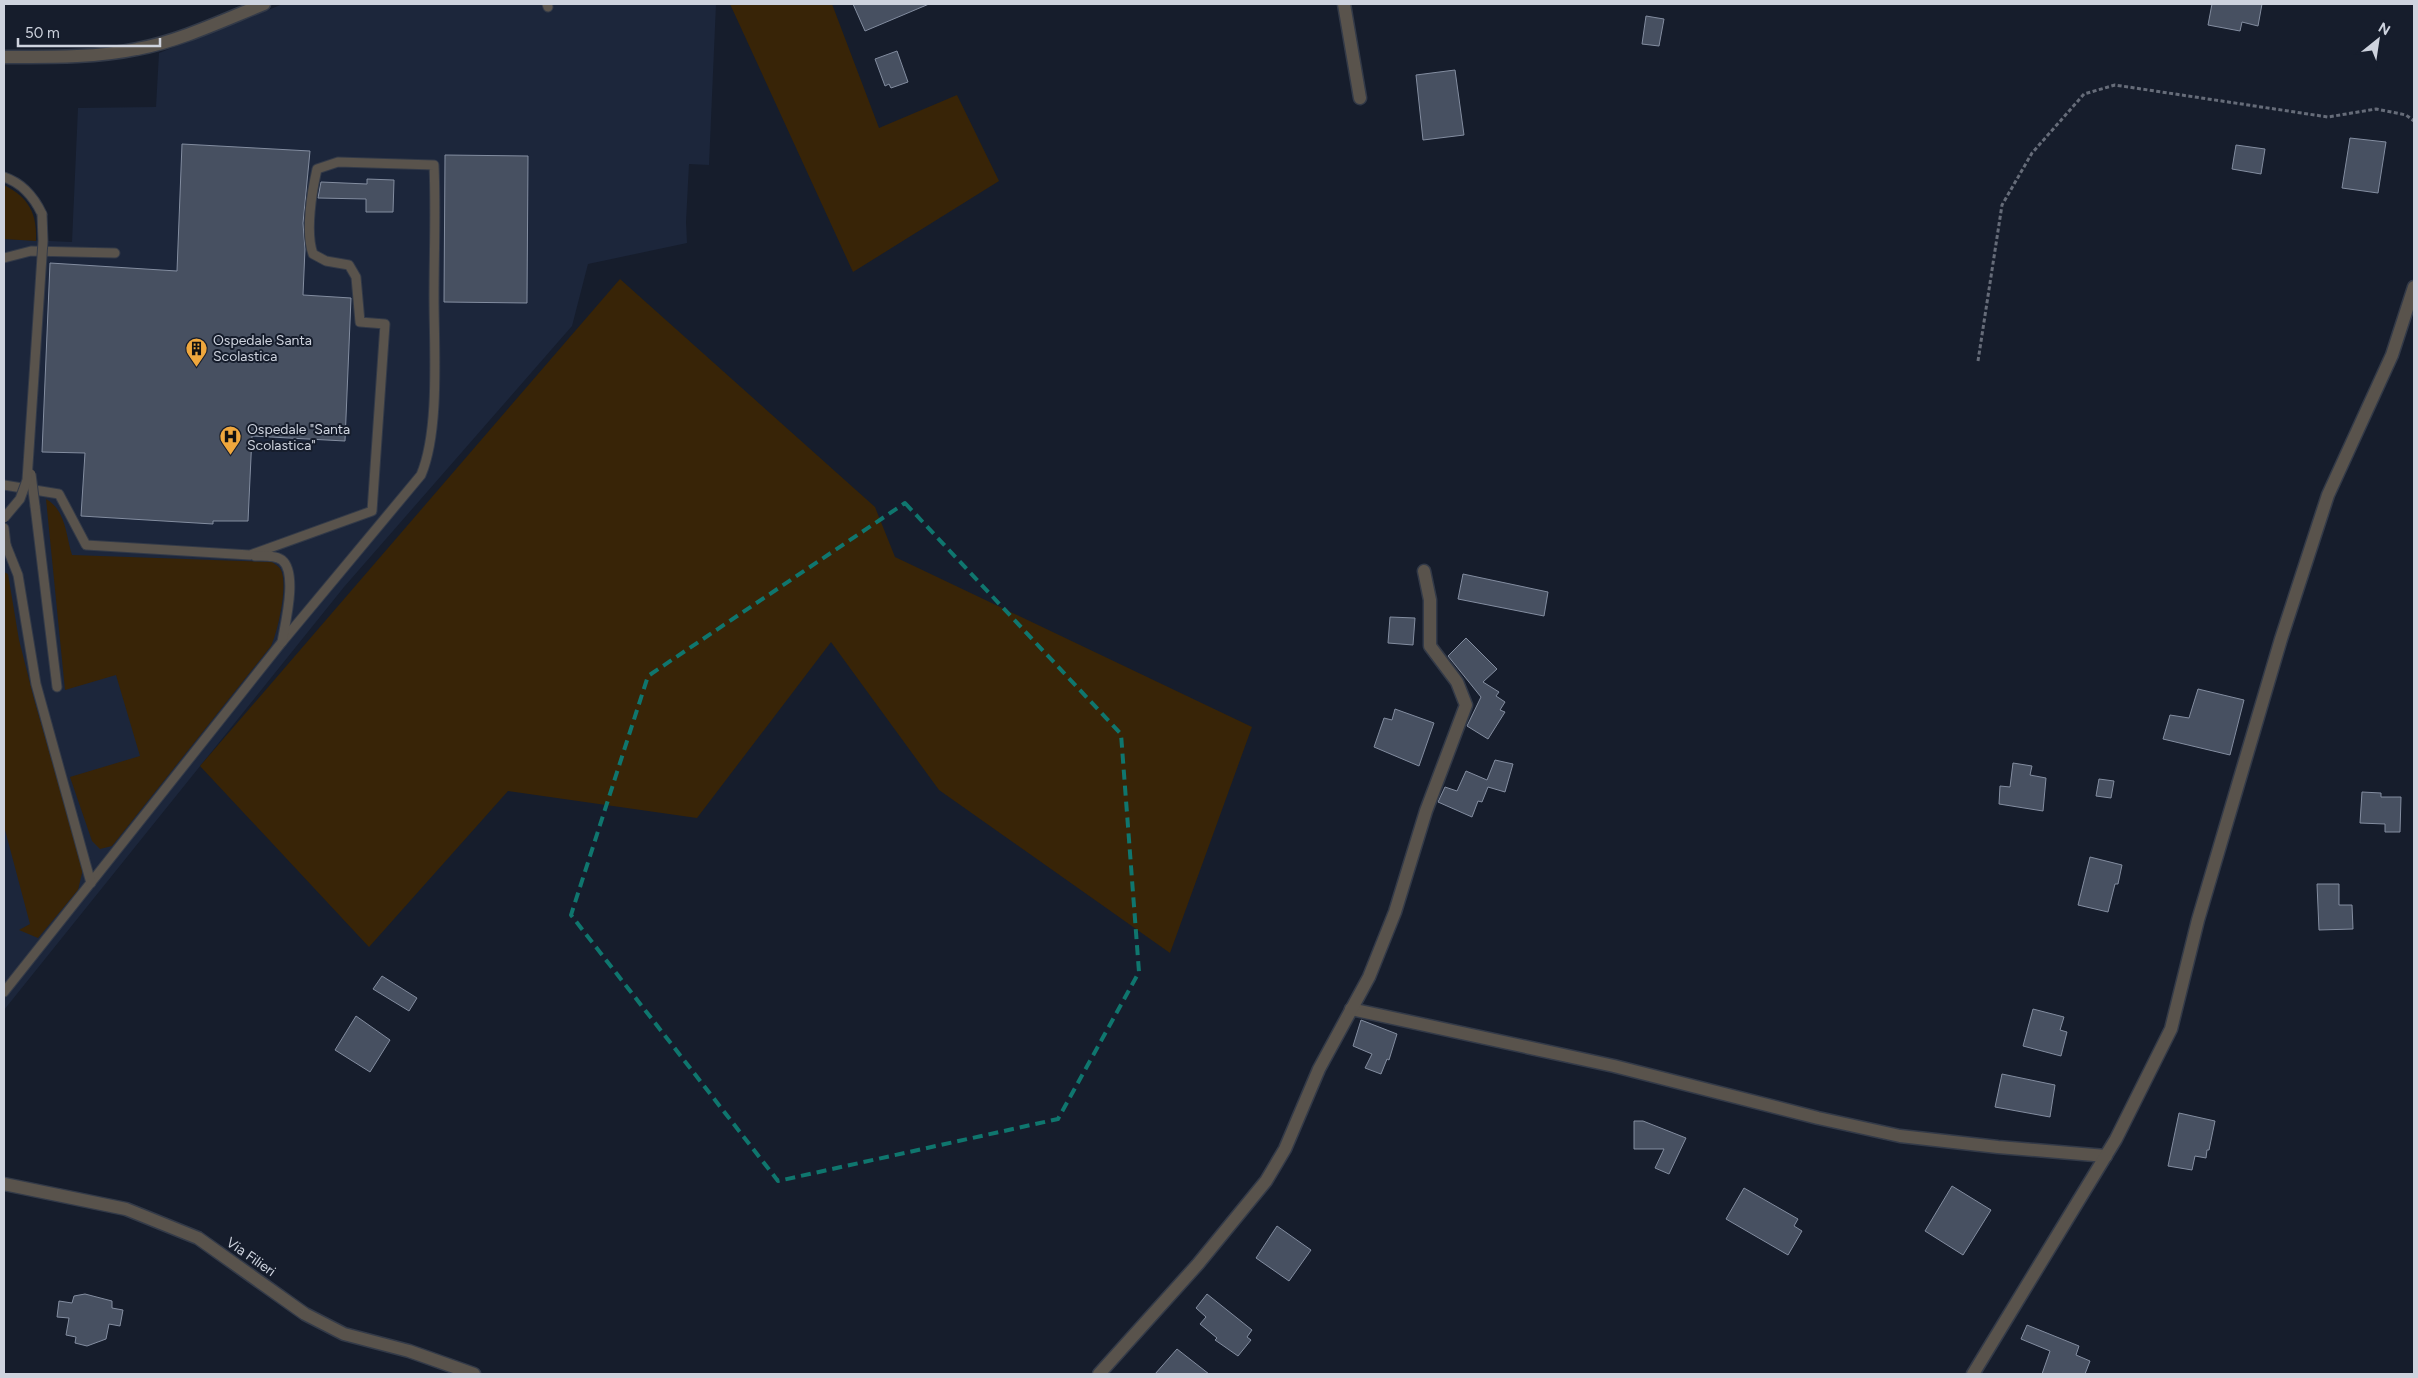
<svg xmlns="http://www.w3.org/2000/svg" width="2418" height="1378" font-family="Figtree,sans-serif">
  <rect width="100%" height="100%" fill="#161d2c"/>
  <path fill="#1c263b" d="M283,4H716L709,165L689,164L686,222L687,243L588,264L572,326L344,587L4,1010V239L72,242L78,108L156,107L159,53Z"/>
  <g fill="#382407">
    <path d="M730,4H832L879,128L957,95L999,181L853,272Z"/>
    <path d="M4,185C29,198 37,213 36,241L4,239Z"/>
    <path d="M620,279L875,507L895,557L1252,727L1170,953L939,790L831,642L697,818L508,791L369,947L200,766Z"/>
    <path d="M46,499C66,510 66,536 72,555L272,562C276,565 281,567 282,573C287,589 278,631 271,646L112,846L100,849L92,841L70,777L140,756L116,675L65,690Z"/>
    <path d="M4,572L8,574L19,640L34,699L83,869L78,890L38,938L19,930L30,924L4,826Z"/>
  </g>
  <g fill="#475061" stroke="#838da0">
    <path d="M853,4H929L865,31Z"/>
    <path d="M2212,4H2262L2258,26L2242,22L2240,31L2208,25Z"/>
    <path d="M1646,16L1664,19L1659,46L1642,44Z"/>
    <path d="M897,51L908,82L891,88L889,84L885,86L875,59Z"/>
    <path d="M1455,70L1464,135L1423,140L1416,75Z"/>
    <path d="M2350,138L2386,142L2378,193L2342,188Z"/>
    <path d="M182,144L310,151L303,223L305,249L303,295L351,298L345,441L252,436L248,521H213V524L81,516L85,453L42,452L50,263L177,271Z"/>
    <path d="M2236,145L2265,149L2261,174L2232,169Z"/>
    <path d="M445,155L528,156L527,303L444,302Z"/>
    <path d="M367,179L394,180L393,212H366V199L318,198L321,182L367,184Z"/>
    <path d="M1463,574L1548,592L1544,616L1458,599Z"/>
    <path d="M1390,617L1415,618L1413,645L1388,643Z"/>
    <path d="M1466,638L1497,669L1483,682L1499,692L1496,696L1505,702L1500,710L1505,712L1488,739L1467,726L1481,697L1448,656Z"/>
    <path d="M2198,689L2244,700L2230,755L2163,739L2170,715L2189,718Z"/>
    <path d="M1395,709L1434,723L1419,766L1374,747L1384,718L1392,720Z"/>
    <path d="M1495,760L1513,764L1505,792L1488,787L1482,802L1478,801L1472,817L1438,802L1445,787L1457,791L1466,771L1487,780Z"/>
    <path d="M2013,763L2032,766L2030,775L2046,778L2043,811L1999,804L2000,786L2010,787Z"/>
    <path d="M2099,779L2114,781L2111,798L2096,796Z"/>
    <path d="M2362,792L2381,793V797H2401L2400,832H2385V824L2360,823Z"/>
    <path d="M2090,857L2122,865L2118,884H2115L2108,912L2078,905Z"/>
    <path d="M2317,884H2339V905H2352L2353,929L2319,930Z"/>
    <path d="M382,976L417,998L409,1011L373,989Z"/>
    <path d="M2033,1009L2064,1017L2060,1030L2067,1032L2061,1056L2023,1046Z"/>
    <path d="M356,1016L390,1040L370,1072L335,1050Z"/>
    <path d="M1361,1020L1397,1034L1389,1060L1387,1059L1381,1074L1365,1068L1372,1054L1353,1046Z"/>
    <path d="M2002,1074L2055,1085L2050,1117L1995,1107Z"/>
    <path d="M2179,1113L2215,1121L2209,1150H2207L2206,1158L2195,1156L2192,1170L2168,1166Z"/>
    <path d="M1634,1121H1643L1686,1138L1669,1174L1655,1168L1664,1149H1634Z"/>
    <path d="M1952,1186L1991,1210L1963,1255L1925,1231Z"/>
    <path d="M1744,1188L1798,1219L1794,1226L1802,1231L1788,1255L1726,1219Z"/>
    <path d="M1277,1226L1311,1250L1289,1281L1256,1258Z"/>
    <path d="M85,1294L112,1301V1308L123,1310L120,1326L109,1324L106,1339L87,1346L75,1343L76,1337L66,1335L69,1318L57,1317L59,1301L72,1303L74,1296Z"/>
    <path d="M1207,1294L1252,1330L1247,1337L1251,1340L1238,1356L1215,1340L1217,1338L1200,1324L1206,1317L1196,1308Z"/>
    <path d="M2027,1325L2079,1346L2076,1355L2090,1361L2085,1374H2042L2050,1351L2021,1339Z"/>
    <path d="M1177,1349L1209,1374H1155Z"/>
  </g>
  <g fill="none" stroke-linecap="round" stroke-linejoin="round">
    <defs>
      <g id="service">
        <path d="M547,4L548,7"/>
        <path d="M4,177C22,183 34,197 42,214"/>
        <path d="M4,258L31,251L115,253"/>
        <path d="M4,485L59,494L86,545L250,555L372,511L385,324L360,322L356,277L349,265L326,261L313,254C305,232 312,191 317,169L338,162L434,165C436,209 434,253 434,298C434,348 440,430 421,475L282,642L4,992"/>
        <path d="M35,506L57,687"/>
        <path d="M4,528L6,545L4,548"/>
        <path d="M6,545L18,575L36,684L91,883"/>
        <path d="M255,556C263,556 275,555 282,560C298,573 285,624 282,642"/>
      </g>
      <g id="minor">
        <path d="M1344,4L1360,98"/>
        <path d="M4,57C48,57 94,58 137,49C180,41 224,20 264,4"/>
        <path d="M1351,1009L1614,1066L1818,1118L1900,1136L1998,1147L2106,1156"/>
        <path d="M4,1184L126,1209L198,1238L305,1314L344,1334L409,1351L474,1374"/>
        <path d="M1099,1374L1198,1264L1266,1181L1285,1149L1319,1069L1369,977L1395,912L1426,811L1466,705L1457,682L1430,646V600L1424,571"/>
        <path d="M1973,1374L2116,1139L2171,1029L2198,920L2281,639L2328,495L2392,355L2414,287"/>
      </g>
    </defs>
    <use href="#service" stroke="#333a48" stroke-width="11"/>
    <use href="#minor" stroke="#333a48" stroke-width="15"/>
    <path stroke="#666c79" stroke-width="3" stroke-dasharray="4 2.5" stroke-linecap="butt" d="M1978,361L2002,205L2032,153L2084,94L2115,85L2328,117L2376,109L2406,115L2414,121"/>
    <use href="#service" stroke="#59534c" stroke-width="9"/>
    <use href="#minor" stroke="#59534c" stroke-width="12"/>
    <defs>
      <g id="service-bridge">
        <path d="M31,474L35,506"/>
        <path d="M4,518L20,499L27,480L43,241L42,214"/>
      </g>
    </defs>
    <use href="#service-bridge" stroke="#333a48" stroke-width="11" stroke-linecap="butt"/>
    <use href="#service-bridge" stroke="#59534c" stroke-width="9"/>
  </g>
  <path fill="none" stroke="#0f766e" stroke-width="4" stroke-dasharray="10 6" stroke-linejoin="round" d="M905,503L1121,734L1139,972L1058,1119L778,1181L571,915L648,676Z"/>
  <defs>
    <symbol id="building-pin" viewBox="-11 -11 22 30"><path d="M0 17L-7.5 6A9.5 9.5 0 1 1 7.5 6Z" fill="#efa73d" stroke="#161d2c"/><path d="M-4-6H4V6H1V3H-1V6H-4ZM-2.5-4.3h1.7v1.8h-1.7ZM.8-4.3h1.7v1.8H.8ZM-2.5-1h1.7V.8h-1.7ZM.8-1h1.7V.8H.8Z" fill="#111"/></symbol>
    <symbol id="hospital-pin" viewBox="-11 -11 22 30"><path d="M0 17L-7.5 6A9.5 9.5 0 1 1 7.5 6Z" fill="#efa73d" stroke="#161d2c"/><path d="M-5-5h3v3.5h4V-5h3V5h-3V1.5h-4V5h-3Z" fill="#111"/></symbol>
  </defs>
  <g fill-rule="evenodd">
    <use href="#building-pin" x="184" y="336" width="25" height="34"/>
    <use href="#hospital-pin" x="218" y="424" width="25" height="34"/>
  </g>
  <g text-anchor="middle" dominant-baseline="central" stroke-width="4" stroke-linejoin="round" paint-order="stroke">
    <g font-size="14" fill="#ced3de" stroke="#161d2c" text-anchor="start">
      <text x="213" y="340">Ospedale Santa<tspan x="213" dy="16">Scolastica</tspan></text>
      <text x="247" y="429">Ospedale "Santa<tspan x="247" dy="16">Scolastica"</tspan></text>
    </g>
    <g font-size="14" fill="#ced3de" stroke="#161d2c">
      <text transform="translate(251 1257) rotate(35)">Via Filieri</text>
    </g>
  </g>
  <rect width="2418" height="1378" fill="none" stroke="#ced3de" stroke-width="10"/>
  <g transform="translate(2378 40) rotate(30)" stroke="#161d2c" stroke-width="4" paint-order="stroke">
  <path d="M0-4L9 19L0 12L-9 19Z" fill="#ced3de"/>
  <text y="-8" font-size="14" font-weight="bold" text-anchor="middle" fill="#ced3de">N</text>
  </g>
  <path d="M18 38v8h142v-8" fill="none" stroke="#ced3de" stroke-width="2.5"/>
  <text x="25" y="38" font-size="15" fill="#ced3de" stroke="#161d2c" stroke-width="4" paint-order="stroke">50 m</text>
</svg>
